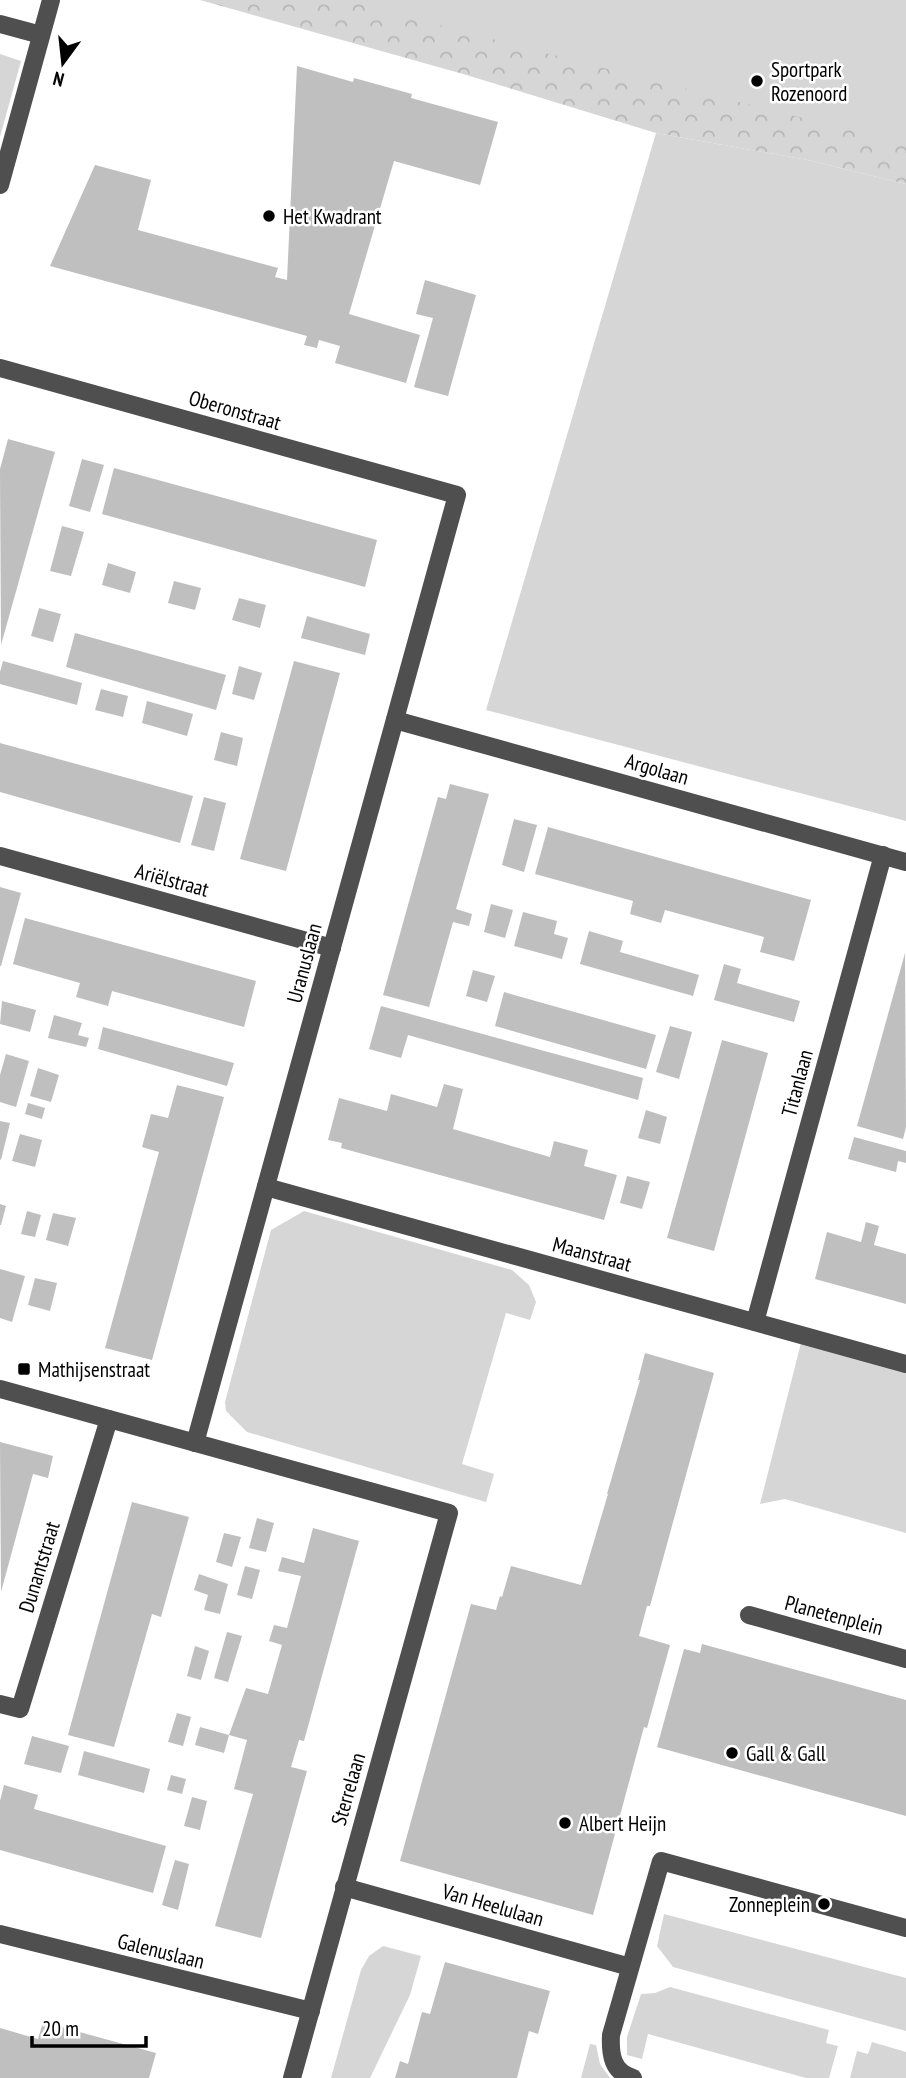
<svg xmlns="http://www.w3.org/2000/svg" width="906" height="2078" font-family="'PT Sans Narrow',sans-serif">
  <defs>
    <pattern id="forest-crowns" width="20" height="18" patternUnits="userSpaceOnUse" patternTransform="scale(1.75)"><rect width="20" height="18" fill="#d6d6d6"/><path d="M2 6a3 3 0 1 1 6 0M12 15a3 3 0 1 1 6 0" fill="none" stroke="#b6b6b6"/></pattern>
  </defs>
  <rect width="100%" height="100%" fill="#fff"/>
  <g fill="#d6d6d6">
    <path d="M309,0H906V163Z"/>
    <path d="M0,54L21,61L0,137Z"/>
    <path d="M656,133L808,160L906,184V821L486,710Z"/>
    <path d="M304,1211L512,1270L529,1285L536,1302L530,1320L506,1313L462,1464L494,1474L486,1502L247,1432L226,1411L225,1402L271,1230Z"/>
    <path d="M802,1339L906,1369V1533L785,1499L760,1504Z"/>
    <path d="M664,1914L906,1978V2031L673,1967L657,1946Z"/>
    <path d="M383,1946L421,1956L410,1995L370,2078H331L361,1970L369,1956Z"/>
    <path d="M670,1987L829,2030L826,2043L838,2046L829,2078H806L648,2034L642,2059L627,2055V2037L641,1994L655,1993Z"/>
    <path d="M872,2042L906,2052V2078H850L857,2051L868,2054Z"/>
    <path d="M590,2044L596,2045L600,2064L610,2078H581Z"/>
  </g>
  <path fill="url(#forest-crowns)" d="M200,0H345L587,64L899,142L906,144V184L808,160L656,133L463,74Z"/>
  <g fill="#bfbfbf">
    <path d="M297,66L353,82L354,78L412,94L411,98L498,122L480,185L394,161L349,314L420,335L406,383L335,363L340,346L319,340L317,348L304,345L307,336L50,266L95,165L151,180L138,230L278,268L275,277L287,280Z"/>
    <path d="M425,280L476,295L448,396L414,387L433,318L416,314Z"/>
    <path d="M8,439L55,452L1,645L0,469Z"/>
    <path d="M82,459L104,465L90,512L69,506Z"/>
    <path d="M114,468L377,540L365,587L102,514Z"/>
    <path d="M62,526L84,532L71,576L50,571Z"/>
    <path d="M108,563L136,572L130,593L102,585Z"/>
    <path d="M174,581L201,588L195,610L168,603Z"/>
    <path d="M239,598L266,605L260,628L232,620Z"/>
    <path d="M39,608L61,614L53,642L31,636Z"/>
    <path d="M307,616L370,634L365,655L301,638Z"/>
    <path d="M75,633L226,675L216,710L66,667Z"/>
    <path d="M3,661L82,683L77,705L0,684V672Z"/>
    <path d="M294,661L340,673L286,871L240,859Z"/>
    <path d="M239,666L262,673L254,700L232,694Z"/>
    <path d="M101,689L128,696L123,717L95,710Z"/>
    <path d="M147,701L193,714L187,736L142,723Z"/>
    <path d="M221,732L243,738L237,766L214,760Z"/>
    <path d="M0,743L193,796L180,843L0,792Z"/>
    <path d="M450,784L489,794L456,909L472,914L469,926L453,922L429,1007L383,995L438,797L446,799Z"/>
    <path d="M204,797L226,803L214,851L191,845Z"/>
    <path d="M514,819L537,825L524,872L502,865Z"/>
    <path d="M548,827L811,900L794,961L760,952L764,937L665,910L661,923L630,914L633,901L535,874Z"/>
    <path d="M0,887L21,893L1,966H0Z"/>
    <path d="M491,904L513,910L505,938L484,932Z"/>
    <path d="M523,912L557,921L554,934L568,938L562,959L514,946Z"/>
    <path d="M25,918L256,981L244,1027L112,991L108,1006L76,997L80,983L13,964Z"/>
    <path d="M589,931L623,941L620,952L699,975L693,996L580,964Z"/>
    <path d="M905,953L906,1127L903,1139L857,1126Z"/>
    <path d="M724,964L741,969L737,983L800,1001L794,1022L714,1000Z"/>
    <path d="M473,970L495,976L487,1002L466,996Z"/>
    <path d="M504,992L656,1035L646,1069L495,1026Z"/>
    <path d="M2,1001L36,1010L30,1032L0,1024Z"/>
    <path d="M381,1006L643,1078L638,1100L408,1035L401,1058L369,1049Z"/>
    <path d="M54,1015L82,1023L78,1035L89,1038L86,1047L48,1038Z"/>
    <path d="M670,1026L692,1032L679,1079L656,1072Z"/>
    <path d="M103,1027L234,1063L227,1086L98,1049Z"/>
    <path d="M722,1040L768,1053L714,1251L667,1238Z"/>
    <path d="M6,1054L29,1061L16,1107L0,1102V1075Z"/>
    <path d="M38,1068L59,1075L51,1102L30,1096Z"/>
    <path d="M444,1084L463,1089L453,1129L550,1157L554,1141L588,1150L584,1166L617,1175L604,1220L341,1148L342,1143L328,1140L339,1098L387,1111L391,1094L437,1107Z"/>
    <path d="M177,1085L224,1097L152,1360L105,1348L159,1152L142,1147L151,1114L168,1118Z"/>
    <path d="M28,1103L45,1108L42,1119L25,1114Z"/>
    <path d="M646,1110L667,1117L660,1144L638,1138Z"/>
    <path d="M0,1121L10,1123L1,1160L0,1159Z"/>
    <path d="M20,1134L42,1140L35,1167L12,1161Z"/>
    <path d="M854,1137L906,1151V1163L898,1161L896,1172L848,1159Z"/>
    <path d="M627,1176L650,1182L642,1209L620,1203Z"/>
    <path d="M0,1204L6,1206L1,1225H0Z"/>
    <path d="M27,1211L41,1215L35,1237L21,1234Z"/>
    <path d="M53,1213L76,1218L68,1246L46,1240Z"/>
    <path d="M866,1222L879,1226L874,1245L906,1254V1304L815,1279L827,1232L861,1242Z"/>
    <path d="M0,1269L25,1276L12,1322L0,1318Z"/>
    <path d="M35,1278L57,1283L50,1311L28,1305Z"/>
    <path d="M645,1353L714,1373L650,1606H647L639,1636L670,1645L647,1728L644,1727L593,1915L400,1861L471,1604L496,1610L500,1596L502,1597L511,1566L581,1585L608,1494H607L640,1380H638Z"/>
    <path d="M0,1442L53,1456L48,1478L33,1474L1,1592Z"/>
    <path d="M132,1502L189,1517L161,1617L152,1614L114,1747L68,1735Z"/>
    <path d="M257,1518L274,1523L266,1552L249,1548Z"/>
    <path d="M313,1528L359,1541L304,1741L299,1740L291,1767L307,1771L261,1938L215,1926L253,1794L234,1789L247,1740L229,1735L246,1688L268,1694L282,1645L269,1641L274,1625L287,1628L301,1576L278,1571L282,1557L304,1563Z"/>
    <path d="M224,1533L241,1537L232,1567L216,1562Z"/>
    <path d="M245,1566L260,1570L252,1599L237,1595Z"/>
    <path d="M199,1574L228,1584L220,1614L204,1610L208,1595L194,1590Z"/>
    <path d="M227,1632L242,1636L228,1682L214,1678Z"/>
    <path d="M702,1644L906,1700V1816L657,1747L684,1649L700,1653Z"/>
    <path d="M195,1646L209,1651L201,1680L187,1676Z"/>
    <path d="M177,1713L191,1717L183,1746L168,1742Z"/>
    <path d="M200,1727L229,1735L224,1753L195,1745Z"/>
    <path d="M32,1736L69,1746L61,1773L24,1764Z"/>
    <path d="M84,1751L150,1769L144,1793L78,1775Z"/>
    <path d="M171,1775L186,1779L182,1794L167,1790Z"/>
    <path d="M4,1785L38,1795L34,1809L166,1846L153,1893L0,1850V1801Z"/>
    <path d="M192,1797L207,1801L200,1830L184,1826Z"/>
    <path d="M175,1860L189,1864L178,1910L162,1905Z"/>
    <path d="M445,1962L550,1991L538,2034L529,2031L517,2078H395L400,2061L408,2064L422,2012L430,2014Z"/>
    <path d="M43,2022L156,2053L149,2078H0V2028L38,2039Z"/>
  </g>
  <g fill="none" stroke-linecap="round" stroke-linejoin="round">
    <g stroke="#4f4f4f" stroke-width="18">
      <path d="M0,24L41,35"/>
      <path d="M0,185L51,0"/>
      <path d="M0,368L457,495L195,1443"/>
      <path d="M395,720L906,862"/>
      <path d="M0,856L332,948"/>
      <path d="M266,1187L906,1364"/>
      <path d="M755,1322L883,855"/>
      <path d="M0,1389L449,1513L292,2078"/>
      <path d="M749,1615L906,1659"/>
      <path d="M0,1704L20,1709L109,1419"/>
      <path d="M344,1887L630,1967"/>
      <path d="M0,1934L311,2011"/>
      <path d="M633,2078C612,2072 610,2054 611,2035L661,1861L906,1928"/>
    </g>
  </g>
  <g fill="#000" stroke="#fff" stroke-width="2.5">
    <circle cx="757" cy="81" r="7"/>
    <circle cx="269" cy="216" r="7"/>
    <rect x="17" y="1362" width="14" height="14" rx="3.5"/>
    <circle cx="732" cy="1753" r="7"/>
    <circle cx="565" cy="1823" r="7"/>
    <circle cx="824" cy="1904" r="7"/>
  </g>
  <g text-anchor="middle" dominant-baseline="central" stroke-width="5" stroke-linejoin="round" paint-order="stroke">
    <g font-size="21" fill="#000" stroke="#fff" text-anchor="start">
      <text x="771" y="69">Sportpark<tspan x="771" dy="24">Rozenoord</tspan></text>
      <text x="283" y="216">Het Kwadrant</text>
      <text x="38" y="1369">Mathijsenstraat</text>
      <text x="746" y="1753">Gall &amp; Gall</text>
      <text x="579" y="1823">Albert Heijn</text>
      <text x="810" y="1904" text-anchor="end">Zonneplein</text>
    </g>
    <g font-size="21" fill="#000" stroke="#fff">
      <text transform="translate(235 410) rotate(16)">Oberonstraat</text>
      <text transform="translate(657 769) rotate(16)">Argolaan</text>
      <text transform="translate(172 880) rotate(15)">Ariëlstraat</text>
      <text transform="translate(304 963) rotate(-75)">Uranuslaan</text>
      <text transform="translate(797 1083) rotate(-75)">Titanlaan</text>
      <text transform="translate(592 1254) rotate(15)">Maanstraat</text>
      <text transform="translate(39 1567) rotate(-73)">Dunantstraat</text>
      <text transform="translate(834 1615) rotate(15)">Planetenplein</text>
      <text transform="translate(348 1789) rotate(-74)">Sterrelaan</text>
      <text transform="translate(493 1905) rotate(16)">Van Heelulaan</text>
      <text transform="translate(161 1951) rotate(14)">Galenuslaan</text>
    </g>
  </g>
  <g transform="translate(63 63) rotate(195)" stroke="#ffffff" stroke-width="5" paint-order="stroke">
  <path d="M0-5L12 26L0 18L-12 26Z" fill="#000000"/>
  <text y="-10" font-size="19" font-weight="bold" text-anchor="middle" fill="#000000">N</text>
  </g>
  <path d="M32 2036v10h114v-10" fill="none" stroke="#000000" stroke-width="3.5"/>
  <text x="42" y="2036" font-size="21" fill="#000000" stroke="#ffffff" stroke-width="5" paint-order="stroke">20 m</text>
</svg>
